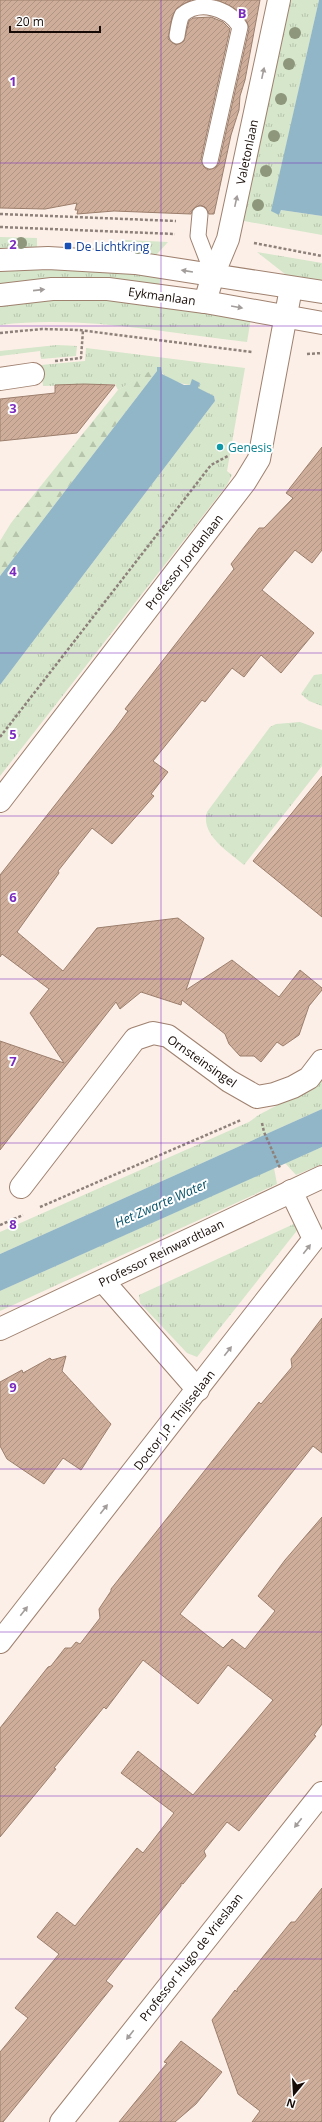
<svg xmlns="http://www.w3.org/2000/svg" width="322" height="2122" font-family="'Open Sans',sans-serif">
  <defs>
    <pattern id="grass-tufts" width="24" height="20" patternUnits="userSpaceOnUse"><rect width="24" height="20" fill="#d5e6ca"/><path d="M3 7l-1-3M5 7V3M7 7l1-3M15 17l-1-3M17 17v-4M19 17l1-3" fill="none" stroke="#b6c4ac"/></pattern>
    <pattern id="forest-firs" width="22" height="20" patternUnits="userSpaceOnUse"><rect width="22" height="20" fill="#d5e6ca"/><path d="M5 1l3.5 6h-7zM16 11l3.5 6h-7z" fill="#b6c4ac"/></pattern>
    <pattern id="building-hatch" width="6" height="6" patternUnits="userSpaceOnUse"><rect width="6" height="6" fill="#ceae9b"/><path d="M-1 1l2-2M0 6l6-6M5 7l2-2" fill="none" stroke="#b09484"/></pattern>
  </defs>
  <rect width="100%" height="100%" fill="#fcefe7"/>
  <g fill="url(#grass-tufts)">
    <path d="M288,0H319L273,205L279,215L281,210L322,216V235L244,221L242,214Z"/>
    <path d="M0,237L37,238V251L0,253Z"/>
    <path d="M125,240L168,242L157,254V258L124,254Z"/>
    <path d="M257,252L322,263V284L284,278L285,274Z"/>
    <path d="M88,267L162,277L159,287H0V268Z"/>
    <path d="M92,298L251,318L247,342C165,333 82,315 0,325V302Z"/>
    <path d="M57,345L77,346L76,356L41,359L40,351L0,356V351Z"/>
    <path d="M86,348L245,368L227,471L232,475L227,485L0,776V685L215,401L214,396L197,388L200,383L192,380L190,385C178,384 164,377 157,368L118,390L115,384L43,386L41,365L85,361Z"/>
    <path d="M322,674V706L309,701L301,694L314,675Z"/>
    <path d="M300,722L322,730V766L244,865C229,852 200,835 207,812L270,727L276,724Z"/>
    <path d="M322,1077V1109L0,1254V1232L249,1122C270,1105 305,1097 322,1077Z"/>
    <path d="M322,1147V1164L296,1175L285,1163Z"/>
    <path d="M274,1168L277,1184L0,1311V1291Z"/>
    <path d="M296,1223L299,1228L197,1357L187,1353L140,1303L139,1295Z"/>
  </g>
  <path fill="url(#forest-firs)" d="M157,367V371L0,576V541L11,523L118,390Z"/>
  <g fill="#91b6c7">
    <path d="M319,0H322V216L281,210L279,215L271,211Z"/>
    <path d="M157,367H161L162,374L184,385H190L192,379L200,383L198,388L214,396L215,401L0,685V576L157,371Z"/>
    <path d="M322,1109V1147L0,1291V1254Z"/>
  </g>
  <g fill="url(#building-hatch)" stroke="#9c7e6c">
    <path d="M0,0H191L177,8L172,17L168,39L176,45L184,41L189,21L193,18L211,17L223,22L230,29L201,159L204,167L208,170L216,167L219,163L249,29L247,22L241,13L232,7L217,0H260L245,80L240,96L239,110L231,135L214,214H209L205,207L200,205L193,209L191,214L114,211L77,214L78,210H75L77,203L45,209L0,208Z"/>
    <path d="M84,384L115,385L77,433L0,441V399L55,393V385Z"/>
    <path d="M322,447V550L312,563L295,550L262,590L314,633L281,673L261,655L244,677L232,668L205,702L202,700L153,761L168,772L151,794L154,796L112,844L92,828L58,871L59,873L17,932L63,971L97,928L178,918L204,938L186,990L232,960L279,997L300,970L322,988V990L309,1006L299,1035L283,1046L277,1042L261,1062L254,1056H240L229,1044L225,1034L182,1000L181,1005L141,992L120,1009L116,1002L0,1150V1041L64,1063L30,1013L49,989L2,954L0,957V875L114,730L128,711L125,709L234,569L231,564L259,528H264L293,498L286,493Z"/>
    <path d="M322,776V917L253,861Z"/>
    <path d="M322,1318V1453L313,1446L180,1614L223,1648L232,1639L245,1649L275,1611L258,1596L285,1560L322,1517V1724L314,1735L316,1736L239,1831L227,1822L204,1851L206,1856L183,1884L181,1883V1886L106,1981L113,1986L3,2122H0V2052L28,2018L15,2008L59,1954L37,1937L57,1912L75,1926L137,1848L143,1853L174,1813L121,1773L138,1751L193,1795L273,1700L228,1665L198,1704L143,1660L106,1709L104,1707L68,1751L54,1768L56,1769L0,1837V1728L48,1667L51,1666L65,1648H71L76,1642L80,1644L100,1618L99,1609L111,1591V1589L259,1402L261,1404L292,1367L291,1359Z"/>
    <path d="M66,1356L62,1371L111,1424L81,1470L63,1458L44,1484L7,1459L0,1446V1382L22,1370L23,1373L50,1358L52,1360Z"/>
    <path d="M322,1888V2122H252L260,2111L238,2094L212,2020L235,1990L237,1992V1989L291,1922H295Z"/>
    <path d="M181,2041L222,2072L196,2104L175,2122H119L167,2063L164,2062Z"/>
  </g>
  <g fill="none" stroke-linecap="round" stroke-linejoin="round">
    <defs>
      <g id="service">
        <path d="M177,36C178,30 179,21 182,15C198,0 228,7 240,27L210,161"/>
        <path d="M200,214L198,236L213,275"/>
      </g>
      <g id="minor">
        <path d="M205,302L213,275L228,239L279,0"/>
        <path d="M0,379L33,374"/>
        <path d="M0,801L245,482L259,459L291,288"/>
        <path d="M21,1187L135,1039L153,1033L168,1036L229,1081L257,1097L274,1094L293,1087L309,1078L322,1061"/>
        <path d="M103,1281L198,1390"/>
        <path d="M0,1329L322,1177"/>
        <path d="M0,1642L314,1239L291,1191"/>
        <path d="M61,2122L322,1793"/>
      </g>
      <g id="secondary">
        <path d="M0,260L48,258L135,263L322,292"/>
        <path d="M0,295L52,289H108L205,302L322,323"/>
      </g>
    </defs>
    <use href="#service" stroke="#9f816f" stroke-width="17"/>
    <use href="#minor" stroke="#9f816f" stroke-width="24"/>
    <use href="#secondary" stroke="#9f816f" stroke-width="24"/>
    <g stroke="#8e817b" stroke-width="2.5" stroke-dasharray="3 2" stroke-linecap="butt">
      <path d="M0,214L176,221"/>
      <path d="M0,227L175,234"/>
      <path d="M254,243L322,256"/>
      <path d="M0,333L42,329L79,330L252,352"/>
      <path d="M307,354L322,353"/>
      <path d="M55,361L81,358L83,330"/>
      <path d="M0,737L211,465L228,456"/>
      <path d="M262,1123L264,1132L280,1168"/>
      <path d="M40,1207L241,1120"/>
      <path d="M0,1225L23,1215"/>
    </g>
    <use href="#service" stroke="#fff" stroke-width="15"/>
    <use href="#minor" stroke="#fff" stroke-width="22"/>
    <use href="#secondary" stroke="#fff" stroke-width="22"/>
  </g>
  <g fill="#8e967b">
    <circle cx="295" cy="33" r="6"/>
    <circle cx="289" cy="64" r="6"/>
    <circle cx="281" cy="99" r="6"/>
    <circle cx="274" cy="136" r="6"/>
    <circle cx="266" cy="171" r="6"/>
    <circle cx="258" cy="205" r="6"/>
    <circle cx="21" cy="243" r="6"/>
    <circle cx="138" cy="248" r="6"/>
  </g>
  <defs><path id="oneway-solid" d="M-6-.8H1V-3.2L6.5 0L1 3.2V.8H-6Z"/></defs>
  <g fill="#a29d9b">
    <use href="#oneway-solid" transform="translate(263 73) rotate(-78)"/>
    <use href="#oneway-solid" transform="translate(236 201) rotate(-78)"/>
    <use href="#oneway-solid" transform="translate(187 271) rotate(-171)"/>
    <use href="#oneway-solid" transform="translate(39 290) rotate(-6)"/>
    <use href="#oneway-solid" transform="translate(237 307) rotate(10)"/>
    <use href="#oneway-solid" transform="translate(307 1249) rotate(-52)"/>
    <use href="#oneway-solid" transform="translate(228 1351) rotate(-52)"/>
    <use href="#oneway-solid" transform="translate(104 1509) rotate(-52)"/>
    <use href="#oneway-solid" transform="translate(24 1611) rotate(-52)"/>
    <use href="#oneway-solid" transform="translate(298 1823) rotate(128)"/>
    <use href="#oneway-solid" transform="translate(130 2035) rotate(128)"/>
  </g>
  <path fill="none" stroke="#7b2cbf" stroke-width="1" stroke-opacity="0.55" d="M161,0V2122M0,163H322M0,326H322M0,490H322M0,653H322M0,816H322M0,979H322M0,1143H322M0,1306H322M0,1469H322M0,1632H322M0,1796H322M0,1959H322"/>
  <rect fill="#1a4fb4" stroke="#fff" stroke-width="1.5" x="64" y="242" width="8" height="8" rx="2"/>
  <circle fill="#0f9aa8" stroke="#fff" stroke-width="1.5" cx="220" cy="447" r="4"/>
  <g text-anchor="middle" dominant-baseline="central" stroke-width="4" stroke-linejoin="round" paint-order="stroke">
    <g font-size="12" fill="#160b06" stroke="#fff">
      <text transform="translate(247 152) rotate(-78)">Valetonlaan</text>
      <text transform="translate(162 296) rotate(8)">Eykmanlaan</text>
      <text transform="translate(184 562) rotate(-52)">Professor Jordanlaan</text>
      <text transform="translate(202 1061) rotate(35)">Ornsteinsingel</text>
      <text transform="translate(161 1253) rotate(-26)">Professor Reinwardtlaan</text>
      <text transform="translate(174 1420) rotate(-52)">Doctor J.P. Thijsselaan</text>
      <text transform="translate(191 1957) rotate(-52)">Professor Hugo de Vrieslaan</text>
    </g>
    <g font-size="12" fill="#164399" stroke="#fff" text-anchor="start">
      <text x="76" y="246">De Lichtkring</text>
    </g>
    <g font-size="12" fill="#0d838f" stroke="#fff" text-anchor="start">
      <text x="228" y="447">Genesis</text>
    </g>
    <g font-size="13" font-style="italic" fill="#065169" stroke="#fff">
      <text transform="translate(161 1203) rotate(-24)">Het Zwarte Water</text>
    </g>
  </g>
  <g font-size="13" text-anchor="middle" font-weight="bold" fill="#7b2cbf" stroke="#fff" stroke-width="4" stroke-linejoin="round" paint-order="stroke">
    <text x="242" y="18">B</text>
    <text x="13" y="86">1</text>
    <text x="13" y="249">2</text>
    <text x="13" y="413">3</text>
    <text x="13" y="576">4</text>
    <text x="13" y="739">5</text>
    <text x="13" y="902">6</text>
    <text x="13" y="1066">7</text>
    <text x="13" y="1229">8</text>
    <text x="13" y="1392">9</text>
  </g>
  <g transform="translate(294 2094) rotate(198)" stroke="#ffffff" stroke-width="3" paint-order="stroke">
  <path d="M0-3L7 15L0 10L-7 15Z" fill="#160b06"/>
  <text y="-6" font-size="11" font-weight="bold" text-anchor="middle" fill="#160b06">N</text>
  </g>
  <path d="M10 26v6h90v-6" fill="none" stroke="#160b06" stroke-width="2"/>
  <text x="16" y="26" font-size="12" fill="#160b06" stroke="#ffffff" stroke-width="3" paint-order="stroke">20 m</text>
</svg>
